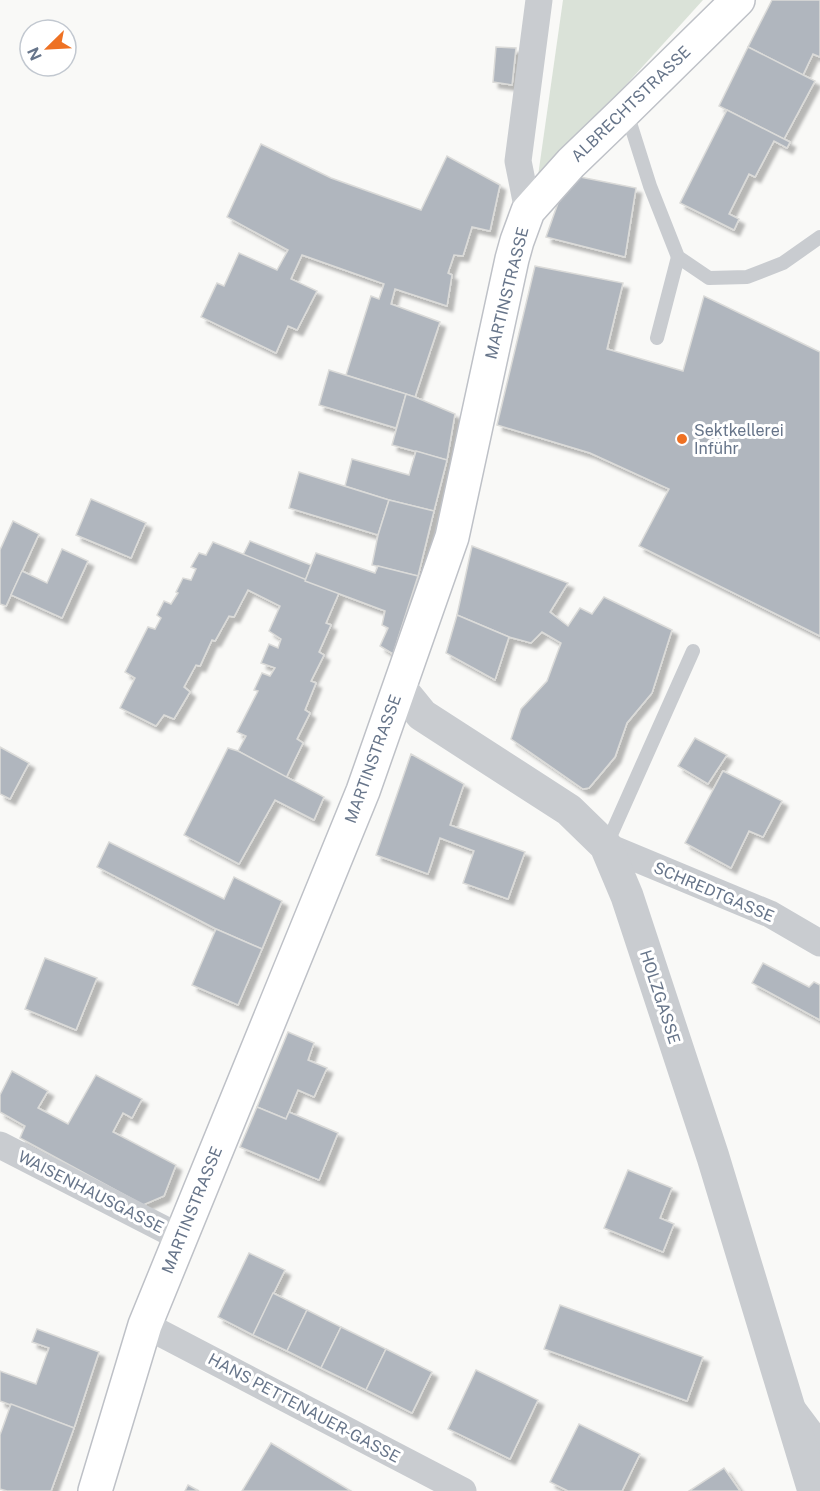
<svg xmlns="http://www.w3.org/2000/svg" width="820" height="1491" font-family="'Public Sans',sans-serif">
  <defs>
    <filter id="shadow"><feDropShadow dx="5.5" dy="5.5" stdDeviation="1.5" flood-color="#0004"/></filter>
  </defs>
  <rect width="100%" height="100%" fill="#f9f9f7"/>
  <path fill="#dae2d8" d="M563,0H703L537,183Z"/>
  <g fill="#b0b6be" stroke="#dbdbd9" stroke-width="1.5" filter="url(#shadow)">
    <path d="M772,0H820V57L813,54L803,75L748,47Z"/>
    <path d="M496,47L516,48L512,85L493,82Z"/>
    <path d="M748,47L815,81L784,139L719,106Z"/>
    <path d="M727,110L790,142L787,148L774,141L755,177L749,174L729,214L739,219L734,230L680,203Z"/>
    <path d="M261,144L331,178L421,210L447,156L500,185L490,231L472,227L463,256L454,255L448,273L452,275L447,306L395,289L391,304L440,322L415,397L346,375L371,296L379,299L384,284L302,255L291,279L317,291L297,330L288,326L276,353L201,317L217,283L224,286L239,253L277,270L288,250L227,217Z"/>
    <path d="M580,177L636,188L625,257L546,237L558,203Z"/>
    <path d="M535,266L623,283L607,349L683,371L704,296L820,352V636L639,546L669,489L590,453L497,425Z"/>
    <path d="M329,370L406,394L396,428L319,405Z"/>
    <path d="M406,394L415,397L455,414L447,460L392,445Z"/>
    <path d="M416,451L447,460L434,511L389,500L345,486L352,459L409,475Z"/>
    <path d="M299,472L389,500L378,535L289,508Z"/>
    <path d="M91,499L146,523L131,558L76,535Z"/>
    <path d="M389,500L434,511L418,576L372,565L378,535Z"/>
    <path d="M13,521L39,534L6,606L0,604V550Z"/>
    <path d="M250,541L311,565L305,581L243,555Z"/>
    <path d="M213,542L339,593L326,623L331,625L319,652L324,655L311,681L316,683L305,710L310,713L297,739L303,743L286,778L238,751L246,736L237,732L258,691L254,690L262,673L270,676L275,668L261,663L269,644L278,648L281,639L269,631L280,606L248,590L234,617L229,616L215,641L212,640L200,666L196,665L184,687L190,692L174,719L164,715L156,726L120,708L135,678L125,672L148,627L155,629L161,618L157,615L164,601L171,604L178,593L176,592L183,578L191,580L196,569L191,567L199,553L206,555Z"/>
    <path d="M472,546L568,583L550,612L568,626L580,608L592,614L604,597L672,630L652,693L627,723L615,757L589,788L583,789L511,739L521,709L547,681L561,643L542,632L531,643L509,637L457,615Z"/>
    <path d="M62,549L88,561L62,618L11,595L22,571L47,583Z"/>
    <path d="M316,553L375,573L378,566L418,576L393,654L380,646L388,628L382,625L385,611L305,581Z"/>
    <path d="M457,615L509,637L495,680L446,653Z"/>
    <path d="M695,738L727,755L708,784L678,766Z"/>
    <path d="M0,747L29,763L10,799L0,794Z"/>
    <path d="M228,748L238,751L324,797L314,820L275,800L239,864L184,835Z"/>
    <path d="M411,754L464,784L450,825L525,852L508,899L463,883L474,851L440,838L428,874L376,855Z"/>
    <path d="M723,771L782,801L763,837L749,831L731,868L685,843Z"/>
    <path d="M109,842L224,899L234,877L282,901L262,949L216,929L97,867Z"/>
    <path d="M216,929L262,949L238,1005L192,985Z"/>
    <path d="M45,958L97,978L76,1030L25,1009Z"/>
    <path d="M763,963L809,987L814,982L820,985V1020L752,983Z"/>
    <path d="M288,1032L314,1043L308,1060L327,1068L314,1097L298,1090L286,1119L257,1107Z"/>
    <path d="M12,1071L48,1091L38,1108L68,1124L96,1075L142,1099L132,1118L123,1113L113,1132L176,1165L164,1196L143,1205L20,1138L25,1126L0,1112V1095Z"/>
    <path d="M257,1107L286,1119L289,1112L338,1133L319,1180L240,1147Z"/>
    <path d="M628,1170L672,1188L660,1218L674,1224L663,1252L604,1228Z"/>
    <path d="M249,1253L285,1270L253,1335L218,1317Z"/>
    <path d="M273,1293L307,1310L287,1351L253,1335Z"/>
    <path d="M560,1305L703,1357L687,1401L544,1349Z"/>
    <path d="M307,1310L341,1327L321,1368L287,1351Z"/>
    <path d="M341,1327L386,1349L366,1390L321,1368Z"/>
    <path d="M37,1329L99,1352L74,1428L0,1401V1371L36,1384L49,1348L32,1342Z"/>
    <path d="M386,1349L432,1372L412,1413L366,1390Z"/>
    <path d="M476,1370L538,1400L510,1459L448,1429Z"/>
    <path d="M11,1404L74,1428L51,1491H7L0,1489V1435Z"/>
    <path d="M579,1424L640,1454L622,1491H568L550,1482Z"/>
    <path d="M271,1443L351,1491H242Z"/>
    <path d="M724,1468L740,1491H689Z"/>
    <path d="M188,1485L199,1491H185Z"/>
  </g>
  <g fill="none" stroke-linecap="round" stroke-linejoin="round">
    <defs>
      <path id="secondary" d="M95,1491L145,1325L363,791L452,537L512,259L517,241L528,211L571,163L626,110L738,0"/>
    </defs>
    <use href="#secondary" stroke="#bec1c7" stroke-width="36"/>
    <g stroke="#c9ccd0" stroke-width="14">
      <path d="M626,110L650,186L678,257L709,278L747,277L783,263L820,237"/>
      <path d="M657,338L678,257"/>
      <path d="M606,846L693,651"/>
    </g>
    <g stroke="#c9ccd0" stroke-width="27">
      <path d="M528,211L518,161L539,0"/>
      <path d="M606,846L770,914L820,943"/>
      <path d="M0,1145L181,1238"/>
      <path d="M145,1325L463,1491"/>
      <path d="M794,1411L820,1446"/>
    </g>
    <path stroke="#c9ccd0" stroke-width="33" d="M400,688L422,715L569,810L606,846L627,896L713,1157L814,1491"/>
    <use href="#secondary" stroke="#fff" stroke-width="33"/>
  </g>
  <circle fill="#ee7123" stroke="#fff" stroke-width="2" cx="682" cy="439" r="6"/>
  <g text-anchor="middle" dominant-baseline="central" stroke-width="6" stroke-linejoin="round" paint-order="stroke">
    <g font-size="16" fill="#67758a" stroke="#fff">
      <text transform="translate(631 104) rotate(-44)">ALBRECHTSTRASSE</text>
      <text transform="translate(507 293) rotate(-76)">MARTINSTRASSE</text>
      <text transform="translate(373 759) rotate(-70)">MARTINSTRASSE</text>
      <text transform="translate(714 892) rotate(23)">SCHREDTGASSE</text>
      <text transform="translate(660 997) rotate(72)">HOLZGASSE</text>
      <text transform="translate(91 1192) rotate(27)">WAISENHAUSGASSE</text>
      <text transform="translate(192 1210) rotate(-68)">MARTINSTRASSE</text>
      <text transform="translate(304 1408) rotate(28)">HANS PETTENAUER-GASSE</text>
    </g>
    <g font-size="16" fill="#67758a" stroke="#fff" text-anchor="start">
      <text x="694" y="430">Sektkellerei<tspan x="694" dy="18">Inführ</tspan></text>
    </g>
  </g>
  <g transform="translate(48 48) rotate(246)"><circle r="28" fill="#ffffff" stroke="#c2c8d0" stroke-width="1.5"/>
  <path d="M0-4.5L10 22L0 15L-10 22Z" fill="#ee7123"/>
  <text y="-9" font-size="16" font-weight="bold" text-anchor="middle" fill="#67758a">N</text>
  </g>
</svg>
